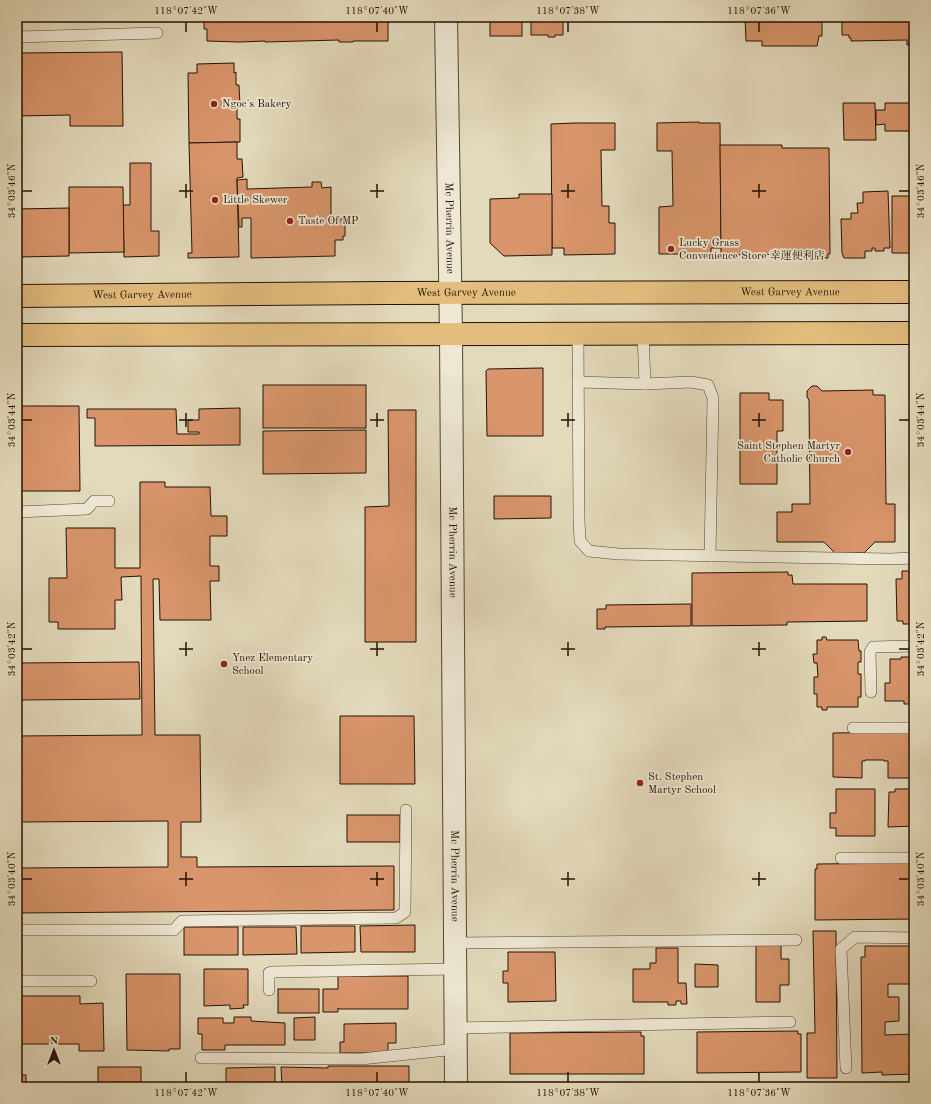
<svg xmlns="http://www.w3.org/2000/svg" width="931" height="1104" font-family="'Old Standard TT','Noto Serif SC',serif">
  <rect width="100%" height="100%" fill="#e3dabb"/>
  <filter id="stains"><feTurbulence type="fractalNoise" baseFrequency=".005" numOctaves="4"/><feColorMatrix values="0 0 0 0 .2 0 0 0 0 .09 0 0 0 0 .02 0 0 0 .5 -.17"/></filter>
  <radialGradient id="worn" r=".72"><stop offset=".6" stop-color="#630" stop-opacity="0"/><stop offset="1" stop-color="#630" stop-opacity=".3"/></radialGradient>
  <g fill="#d9956b" stroke="#251205">
    <path d="M207,17H388V41H353V42H339V40L265,42V41L239,42L207,41V29H204V19H207Z"/>
    <rect x="490" y="17" width="32" height="19"/>
    <path d="M531,17H563V35H555V37H548V35H531Z"/>
    <path d="M745,17H822V36H819L817,46H762V41H746Z"/>
    <path d="M842,17H914V45H907V40L851,41V38H849V35H842Z"/>
    <path d="M122,52L123,126H70V115L17,116V53Z"/>
    <path d="M234,63V73L236,72V85H239L240,107H237V119H240V142L189,143L188,73H197V64Z"/>
    <path d="M843,103H875L876,140H844Z"/>
    <path d="M885,103H914V131H885V124L876,125V110H885Z"/>
    <path d="M699,122V123H720L721,248H711V254H659V207L673,206L672,151H657V123Z"/>
    <path d="M574,123H615V150H601L602,206H609V223H615V254L564,255V248H552L551,124Z"/>
    <path d="M237,142V159H242L243,177L237,178L239,257L188,258V253H192L189,143Z"/>
    <path d="M720,145H782V148H829L830,254H828V258H806V254L721,255Z"/>
    <path d="M130,163H151V231H159V256L124,257L123,205H130Z"/>
    <path d="M247,179V189L312,187V182H321L322,188L331,187V219H343V223H345V236H343V240H335V256L251,258V218H242V227H239L237,180Z"/>
    <path d="M69,187H123L124,252L69,253Z"/>
    <path d="M888,191L890,248H884V251H875V248H872V251H865V258H844L842,253L841,219H851V213H858L857,203H863V192Z"/>
    <path d="M519,194H552V255L504,256L490,243V199L519,198Z"/>
    <path d="M892,196H914V256H911V253H892Z"/>
    <path d="M69,208V256L17,257V209Z"/>
    <path d="M543,368V436H487L486,371L488,369Z"/>
    <rect x="263" y="385" width="103" height="43"/>
    <path d="M812,386H817L822,391L873,390V395H885L886,504H895V542H875L864,553H835L824,542H777V512H792V504H810L809,400L807,397V391Z"/>
    <path d="M740,393H769V400H783V431H777V484H740Z"/>
    <path d="M19,406H79L80,491H20Z"/>
    <path d="M240,408V445L95,446V418H87V409H176L177,434H199V432H188V420H199V409Z"/>
    <path d="M388,410H416V642H365V507L389,506Z"/>
    <path d="M366,430V473L263,474V431Z"/>
    <path d="M140,482H165V487H210L211,516H227V536H210V566H219V581H210L211,620H160L159,579H153L155,735H200L201,822H181V857H197V867L394,866V910L17,913V868L168,867V821L17,822V736L142,735L141,576L121,577L122,600H115V629H58V622H49V578H67L66,528H115V568H140Z"/>
    <path d="M494,496H551V518L494,519Z"/>
    <path d="M902,571H914V624H903V621H897L896,579H902Z"/>
    <path d="M788,572V575H792L793,584H867V621L787,622V625L692,626V573Z"/>
    <path d="M691,604V626L605,627V629H597V609H606V605Z"/>
    <path d="M822,637H826L827,640H858L859,651H861V662H858V674H861V697H858V707H827V710H822V707H817V694H814V677H818L817,663H814L813,654H817V640H822Z"/>
    <path d="M901,657H914V704H904V701H885V683H890V659H901Z"/>
    <path d="M139,662L140,699L17,700V663Z"/>
    <path d="M340,716H414L415,784H340Z"/>
    <path d="M914,732V777H910V778H888V761H884V760H865V761H862V778L833,777V733Z"/>
    <path d="M836,789H875V836H836V828H830V813H836Z"/>
    <path d="M895,789H914V826L888,827L889,792H895Z"/>
    <rect x="347" y="815" width="53" height="27"/>
    <path d="M914,863V919L815,920V869H817V864Z"/>
    <path d="M415,925V952H361L360,926Z"/>
    <path d="M301,926H355V952L301,953Z"/>
    <rect x="184" y="927" width="54" height="28"/>
    <path d="M243,927H296L297,954L243,955Z"/>
    <path d="M813,931H836L837,1078H807V1033H815Z"/>
    <path d="M756,942H781V959H789V985H780V1002H756Z"/>
    <path d="M865,946H914V984H888V997H899V1021L885,1022V1035L914,1034V1074L882,1075V1072L862,1073L861,957H865Z"/>
    <path d="M656,948H678V983H686L687,1004H681V1001H676V1005H668V1002H633V969H650V963H656Z"/>
    <path d="M508,952H555L556,1001L508,1002V983H503V971H508Z"/>
    <path d="M695,964L718,965V987H695Z"/>
    <path d="M204,969H248V1005H243L244,1008L230,1009V1005L204,1006Z"/>
    <path d="M126,974H180V1049H169V1051L127,1050Z"/>
    <path d="M341,976H408V1009H339L338,1008V1012H323V989H338V977Z"/>
    <rect x="278" y="989" width="41" height="24"/>
    <path d="M17,996H80V1004L103,1003L104,1051H79V1044H17Z"/>
    <path d="M234,1017H251V1021L285,1023V1045H225V1050H202V1034H198V1018H223V1023H234Z"/>
    <path d="M315,1017V1040H294V1018Z"/>
    <path d="M396,1023V1043H388V1053H340V1042H344V1024Z"/>
    <path d="M798,1031V1034H801V1072L697,1073V1032Z"/>
    <path d="M641,1032V1036H644V1074H510V1033Z"/>
    <path d="M328,1066H409V1084L411,1083V1087H226V1068L275,1067V1087L282,1086L281,1067L328,1068Z"/>
    <rect x="98" y="1067" width="43" height="20"/>
    <rect x="17" y="1075" width="9" height="12"/>
  </g>
  <g fill="none" stroke-linecap="round" stroke-linejoin="round">
    <defs>
      <g id="service">
        <path d="M17,37L157,33"/>
        <path d="M578,334L579,520L580,541L589,551L618,554L890,559L914,558"/>
        <path d="M578,382L645,384L643,334"/>
        <path d="M645,384L691,382L708,385L713,398L710,556"/>
        <path d="M17,512L87,509L94,501H109"/>
        <path d="M871,692L870,652L873,647L914,646"/>
        <path d="M853,728H914"/>
        <path d="M841,858H914"/>
        <path d="M17,930H174L182,921L396,918L405,912L406,810"/>
        <path d="M455,943L796,940"/>
        <path d="M17,981H91"/>
        <path d="M269,990V973L272,972L455,969"/>
        <path d="M456,1028L790,1022"/>
        <path d="M201,1058L361,1059L456,1049"/>
        <path d="M846,1068L841,949L855,937L914,938"/>
      </g>
      <g id="minor">
        <path id="s1" d="M446,17L451,335L456,1087"/>
      </g>
      <g id="primary">
        <path id="s2" d="M17,296L383,293L914,292"/>
        <path d="M17,335L914,333"/>
      </g>
    </defs>
    <use href="#service" stroke="#544432" stroke-width="12"/>
    <use href="#minor" stroke="#544432" stroke-width="24"/>
    <use href="#primary" stroke="#251205" stroke-width="24"/>
    <use href="#service" stroke="#ede7d3" stroke-width="11"/>
    <use href="#minor" stroke="#ede7d3" stroke-width="22"/>
    <use href="#primary" stroke="#e2bd7e" stroke-width="22"/>
  </g>
  <path fill="none" stroke="#251205" stroke-width="1.5" d="M186,22V32M377,22V32M568,22V32M759,22V32M186,184V198M377,184V198M568,184V198M759,184V198M22,191H32M179,191H193M370,191H384M561,191H575M752,191H766M899,191H909M186,413V427M377,413V427M568,413V427M759,413V427M22,420H32M179,420H193M370,420H384M561,420H575M752,420H766M899,420H909M186,642V656M377,642V656M568,642V656M759,642V656M22,649H32M179,649H193M370,649H384M561,649H575M752,649H766M899,649H909M186,872V886M377,872V886M568,872V886M759,872V886M22,879H32M179,879H193M370,879H384M561,879H575M752,879H766M899,879H909M186,1072V1082M377,1072V1082M568,1072V1082M759,1072V1082"/>
  <g fill="#8f2418" stroke="#ede7d3" stroke-width="1.5">
    <circle cx="214" cy="104" r="4"/>
    <circle cx="215" cy="200" r="4"/>
    <circle cx="290" cy="221" r="4"/>
    <circle cx="671" cy="249" r="4"/>
    <circle cx="848" cy="452" r="4"/>
    <circle cx="224" cy="664" r="4"/>
    <circle cx="640" cy="783" r="4"/>
  </g>
  <g text-anchor="middle" dominant-baseline="central" stroke-width="3.5" stroke-linejoin="round" paint-order="stroke">
    <g font-size="11" fill="#251205" stroke="#ede7d3" text-anchor="start">
      <text x="222" y="104">Ngoc's Bakery</text>
      <text x="223" y="200">Little Skewer</text>
      <text x="298" y="221">Taste Of MP</text>
      <text x="679" y="243">Lucky Grass<tspan x="679" dy="13">Convenience Store 幸運便利店</tspan></text>
      <text x="840" y="446" text-anchor="end">Saint Stephen Martyr<tspan x="840" dy="13">Catholic Church</tspan></text>
      <text x="232" y="658">Ynez Elementary<tspan x="232" dy="13">School</tspan></text>
      <text x="648" y="777">St. Stephen<tspan x="648" dy="13">Martyr School</tspan></text>
    </g>
    <g font-size="11" fill="#251205" stroke="#ede7d3">
      <text stroke="none"><textPath href="#s1" startOffset="211">Mc Pherrin Avenue</textPath></text>
      <text stroke="none"><textPath href="#s2" startOffset="449">West Garvey Avenue</textPath></text>
      <text stroke="none"><textPath href="#s2" startOffset="773">West Garvey Avenue</textPath></text>
      <text stroke="none"><textPath href="#s2" startOffset="125">West Garvey Avenue</textPath></text>
      <text stroke="none"><textPath href="#s1" startOffset="535">Mc Pherrin Avenue</textPath></text>
      <text stroke="none"><textPath href="#s1" startOffset="859">Mc Pherrin Avenue</textPath></text>
    </g>
  </g>
  <rect width="931" height="1104" fill="none" stroke="#e3dabb" stroke-width="44"/>
  <g transform="translate(54 1050)" stroke="#ede7d3" stroke-width="3" paint-order="stroke">
  <path d="M0-3L7 15L0 10L-7 15Z" fill="#251205"/>
  <text y="-6" font-size="11" font-weight="bold" text-anchor="middle" fill="#251205">N</text>
  </g>
  <rect x="22" y="22" width="887" height="1060" fill="none" stroke="#251205" stroke-width="1.5"/>
  <g font-size="10" text-anchor="middle" fill="#251205">
    <text x="186" y="14">118°07'42"W</text>
    <text x="377" y="14">118°07'40"W</text>
    <text x="568" y="14">118°07'38"W</text>
    <text x="759" y="14">118°07'36"W</text>
    <text transform="translate(11 191) rotate(-90)" y="4">34°03'46"N</text>
    <text transform="translate(920 191) rotate(-90)" y="4">34°03'46"N</text>
    <text transform="translate(11 420) rotate(-90)" y="4">34°03'44"N</text>
    <text transform="translate(920 420) rotate(-90)" y="4">34°03'44"N</text>
    <text transform="translate(11 649) rotate(-90)" y="4">34°03'42"N</text>
    <text transform="translate(920 649) rotate(-90)" y="4">34°03'42"N</text>
    <text transform="translate(11 879) rotate(-90)" y="4">34°03'40"N</text>
    <text transform="translate(920 879) rotate(-90)" y="4">34°03'40"N</text>
    <text x="186" y="1096">118°07'42"W</text>
    <text x="377" y="1096">118°07'40"W</text>
    <text x="568" y="1096">118°07'38"W</text>
    <text x="759" y="1096">118°07'36"W</text>
  </g>
  <rect width="100%" height="100%" filter="url(#stains)"/>
  <rect width="100%" height="100%" fill="url(#worn)"/>
</svg>
